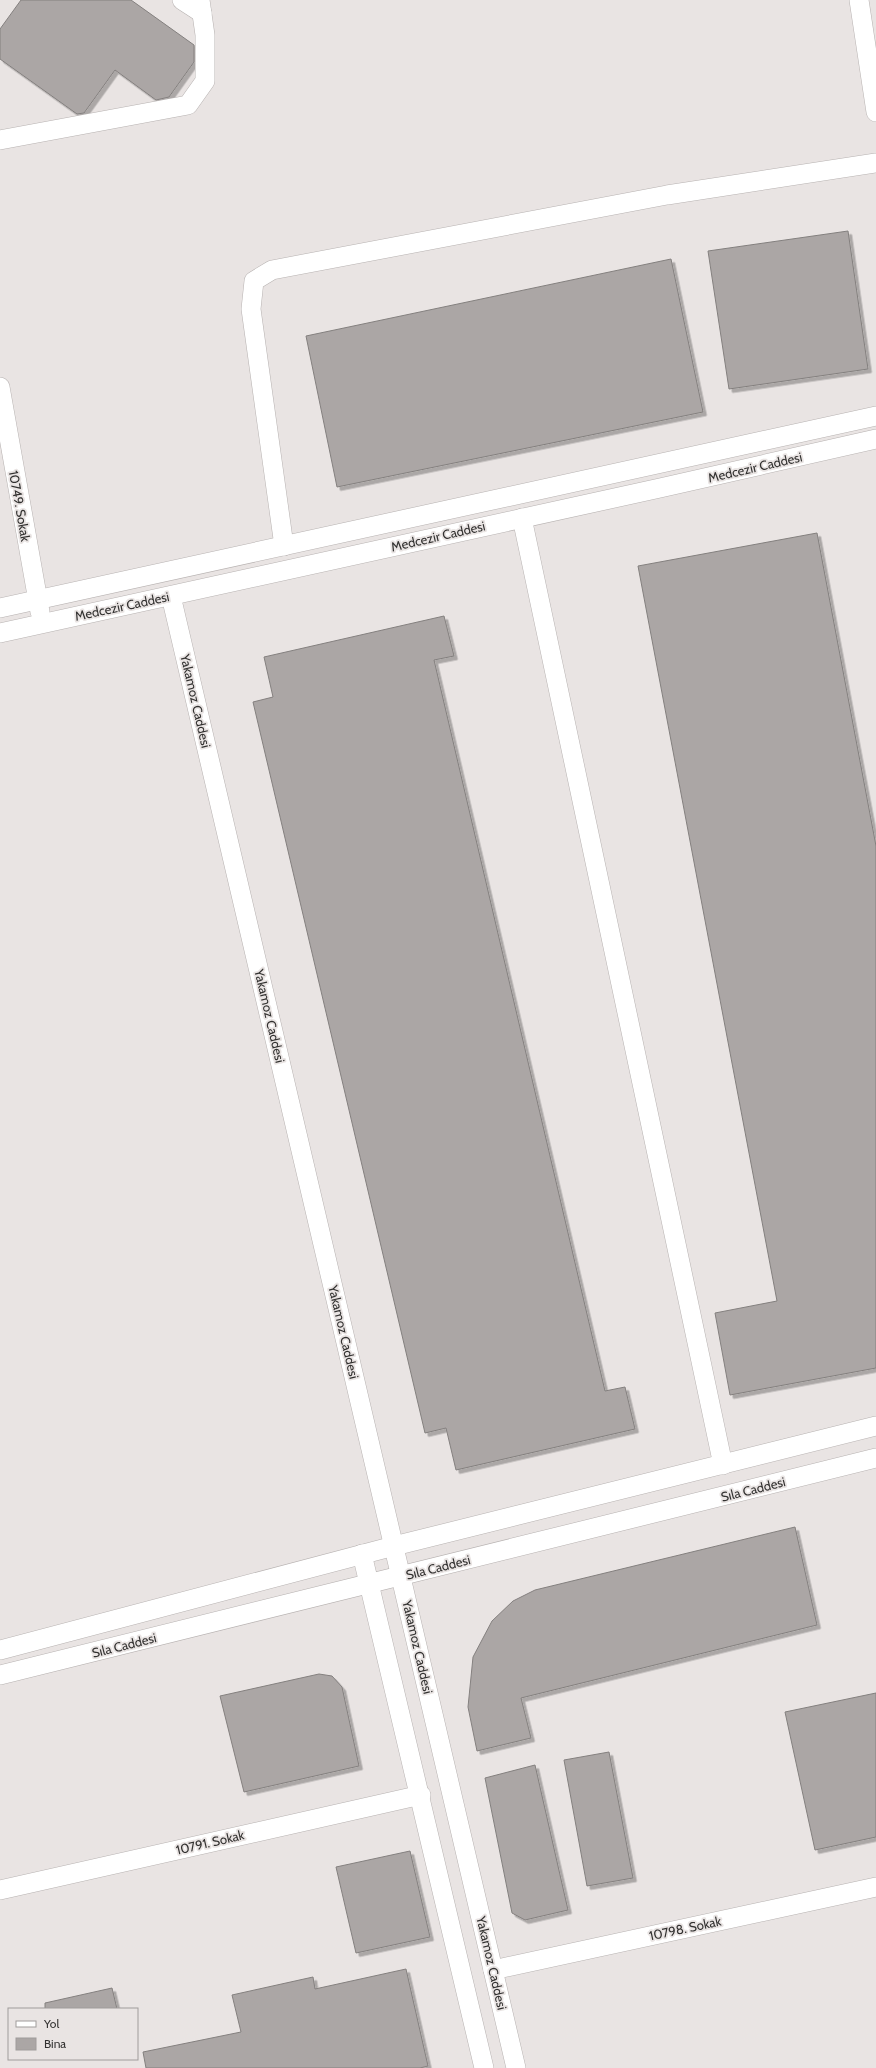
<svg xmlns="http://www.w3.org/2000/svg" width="876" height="2068" font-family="Cabin,sans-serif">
  <defs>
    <filter id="shadow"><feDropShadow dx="3.5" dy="3.5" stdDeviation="0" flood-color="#0004"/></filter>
  </defs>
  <rect width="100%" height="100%" fill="#e9e4e3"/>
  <g fill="#aba6a5" stroke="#84807f" filter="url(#shadow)">
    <path d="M21,0H131L194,45V62L169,97L156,100L115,70L84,113L77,114L0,59V29Z"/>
    <path d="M848,231L868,369L729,389L708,251Z"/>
    <path d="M671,259L703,412L337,487L306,336Z"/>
    <path d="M817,533L876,846V1368L730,1395L715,1313L777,1301L638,566Z"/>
    <path d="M444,616L454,656L434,660L605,1391L625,1387L635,1429L456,1470L446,1428L425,1433L253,702L273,697L264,657Z"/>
    <path d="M795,1527L817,1625L521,1698L531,1738L477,1751L468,1707L473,1657L492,1621L513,1601L535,1590Z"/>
    <path d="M319,1674L332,1676L342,1687L359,1766L244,1792L220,1696Z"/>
    <path d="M876,1693V1837L815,1850L785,1712Z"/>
    <path d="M609,1752L633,1878L587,1886L564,1760Z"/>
    <path d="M535,1765L568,1910L525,1920L512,1913L485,1778Z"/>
    <path d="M410,1851L430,1937L356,1953L336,1867Z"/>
    <path d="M406,1969L428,2066L420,2068H146L143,2052L241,2032L232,1995L313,1977L315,1989Z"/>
    <path d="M112,1988L117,2009H45V2003Z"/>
  </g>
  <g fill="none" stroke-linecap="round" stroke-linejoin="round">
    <defs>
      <g id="minor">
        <path d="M182,0L202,13"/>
        <path d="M859,0L876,112"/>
        <path d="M0,140L188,105L205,81V35L200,0"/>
        <path d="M0,387L40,612"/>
        <path d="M522,518L723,1465"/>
        <path d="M284,546L251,309L254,281L272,270L667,195L876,163"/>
        <path d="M171,596L516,2068"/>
        <path d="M0,608L876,416"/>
        <path d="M0,633L660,488L876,439"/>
        <path d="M362,1554L484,2068"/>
        <path d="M0,1650L394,1546L876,1426"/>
        <path d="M0,1675L876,1458"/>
        <path d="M0,1890L421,1795"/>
        <path d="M493,1970L876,1887"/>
      </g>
    </defs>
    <use href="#minor" stroke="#b7b2b1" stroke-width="20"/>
    <use href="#minor" stroke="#fff" stroke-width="19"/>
  </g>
  <g text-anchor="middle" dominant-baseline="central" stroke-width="3.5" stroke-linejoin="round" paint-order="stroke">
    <g font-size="13" fill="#323130" stroke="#e9e4e3">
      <text transform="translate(755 467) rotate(-13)">Medcezir Caddesi</text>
      <text transform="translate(20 506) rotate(80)">10749. Sokak</text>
      <text transform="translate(438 536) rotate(-13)">Medcezir Caddesi</text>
      <text transform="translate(122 606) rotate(-12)">Medcezir Caddesi</text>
      <text transform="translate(196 701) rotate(77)">Yakamoz Caddesi</text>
      <text transform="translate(270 1016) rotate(77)">Yakamoz Caddesi</text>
      <text transform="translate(344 1332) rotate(77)">Yakamoz Caddesi</text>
      <text transform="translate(753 1489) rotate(-14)">Sıla Caddesi</text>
      <text transform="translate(438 1567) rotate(-14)">Sıla Caddesi</text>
      <text transform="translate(124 1645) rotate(-14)">Sıla Caddesi</text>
      <text transform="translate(418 1647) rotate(77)">Yakamoz Caddesi</text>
      <text transform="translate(210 1842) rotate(-13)">10791. Sokak</text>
      <text transform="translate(685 1928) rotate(-12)">10798. Sokak</text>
      <text transform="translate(492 1963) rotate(77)">Yakamoz Caddesi</text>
    </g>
  </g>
  <rect x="8" y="2008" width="130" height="52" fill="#e9e4e3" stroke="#a09c9b"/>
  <rect x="16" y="2021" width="20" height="6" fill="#ffffff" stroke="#a09c9b"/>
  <text x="44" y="2028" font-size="12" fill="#323130">Yol</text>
  <rect x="16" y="2038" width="20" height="12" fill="#aba6a5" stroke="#a09c9b"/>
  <text x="44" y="2048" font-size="12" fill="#323130">Bina</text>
</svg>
